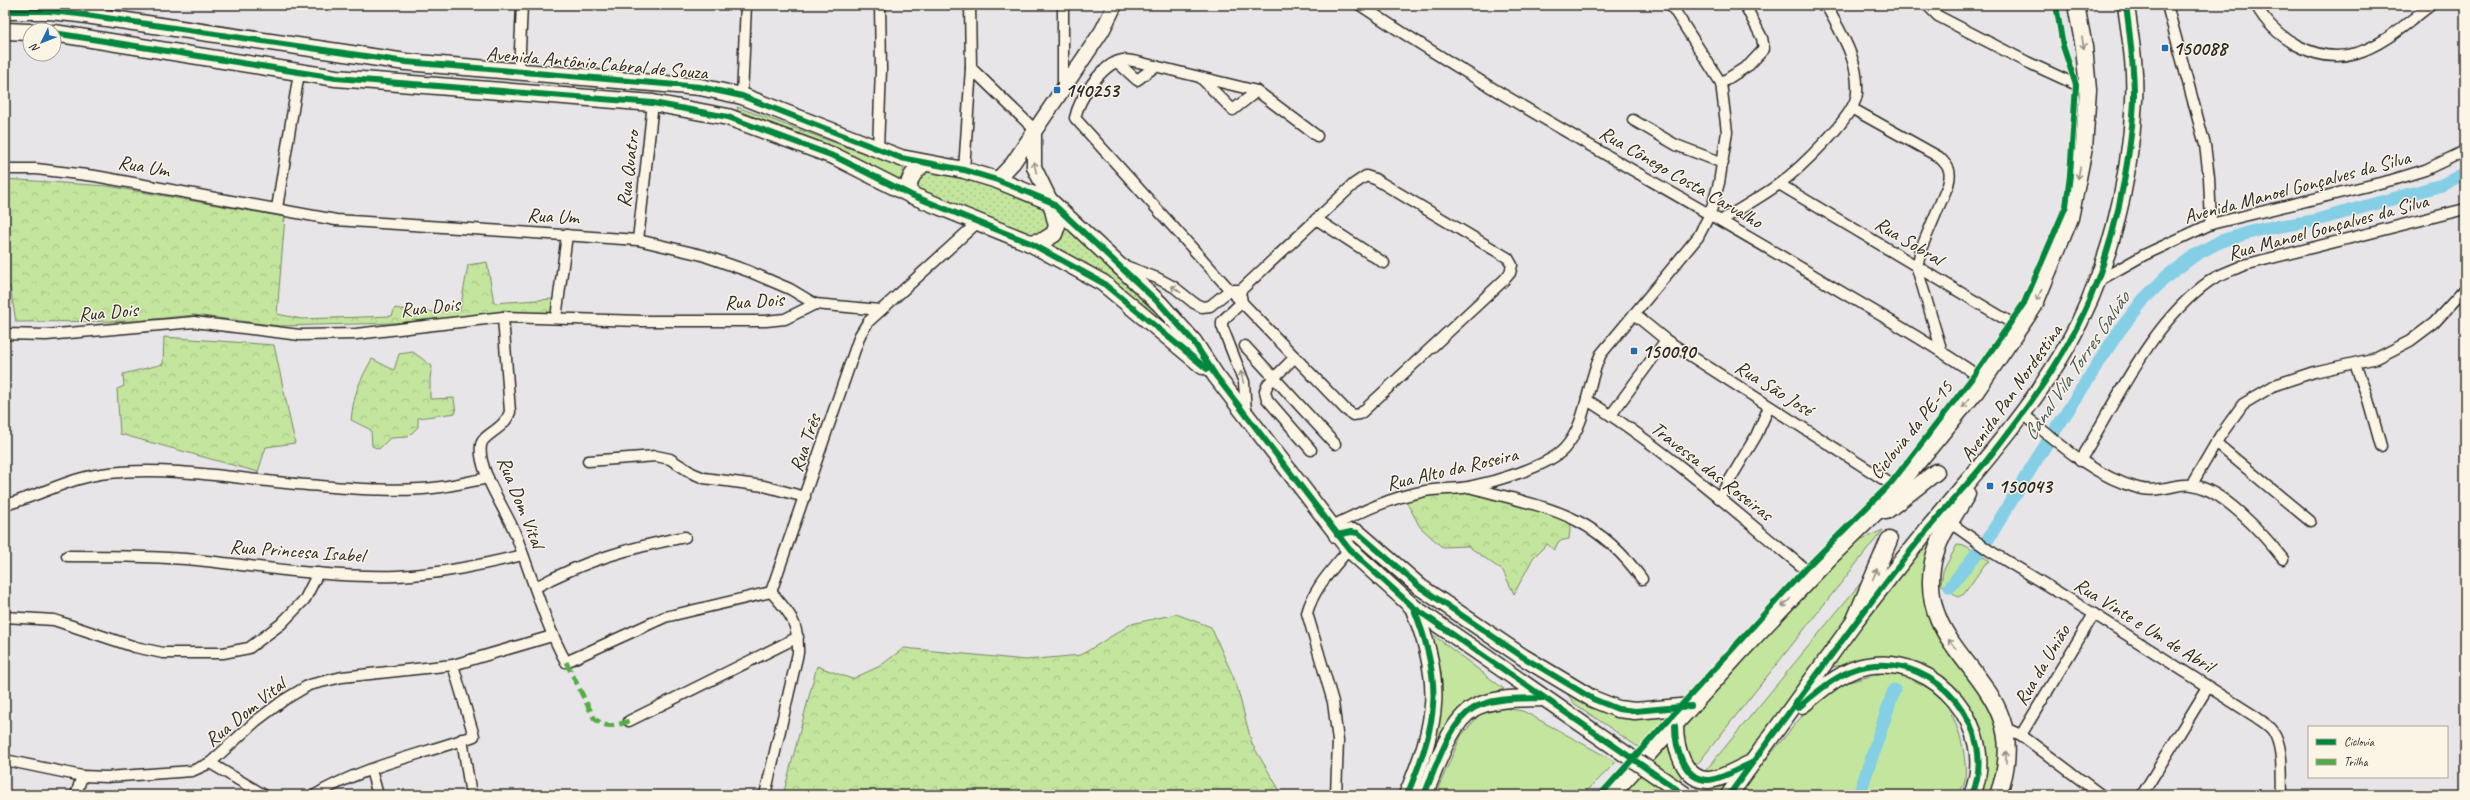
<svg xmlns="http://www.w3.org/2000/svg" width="2470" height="800" font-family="Caveat,sans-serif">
  <defs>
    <pattern id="forest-crowns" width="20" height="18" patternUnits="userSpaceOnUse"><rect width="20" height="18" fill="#c3e59e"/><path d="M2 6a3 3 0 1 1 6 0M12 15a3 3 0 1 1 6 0" fill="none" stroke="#a8c588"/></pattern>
    <pattern id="park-dots" width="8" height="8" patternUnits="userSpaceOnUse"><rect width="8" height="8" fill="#c3e59e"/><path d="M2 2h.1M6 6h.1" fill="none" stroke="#a8c588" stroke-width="1.8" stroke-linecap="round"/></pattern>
  </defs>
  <rect width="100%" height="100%" fill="#e8e5e9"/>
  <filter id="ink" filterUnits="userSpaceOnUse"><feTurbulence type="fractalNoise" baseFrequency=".025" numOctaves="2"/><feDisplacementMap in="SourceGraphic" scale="8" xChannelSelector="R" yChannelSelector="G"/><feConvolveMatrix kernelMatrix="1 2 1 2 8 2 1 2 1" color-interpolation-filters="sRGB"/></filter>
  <g filter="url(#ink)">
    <g fill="#c3e59e" stroke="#778864">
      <path d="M737,107L904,168L899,185L818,143L738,112Z"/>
      <path d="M1938,528C1902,622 1943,627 1985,700C1990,709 1999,719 2002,729C2005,737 1995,783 1994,795H1977L1981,785L1959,693L1932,671L1911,662L1857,661L1829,668Z"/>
      <path d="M1883,530L1692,771L1679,736L1695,711L1838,557L1857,541Z"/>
      <path d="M1957,545L1966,546L1990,561L1985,564L1964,594L1958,597L1941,584L1943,571Z"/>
      <path d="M1873,568L1852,620L1743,760L1720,774L1702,775Z"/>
      <path d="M1432,634L1504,689L1470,701L1420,795H1412L1433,653Z"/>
      <path d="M1886,672C1901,675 1916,678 1929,687C1955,704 1968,752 1965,781C1964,786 1960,791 1958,795H1737L1816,699L1842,684Z"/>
      <path d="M1561,686L1596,705L1681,712L1644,751L1575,704Z"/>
      <path d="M1504,708L1523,711L1616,762L1583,795H1435L1461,736L1480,714Z"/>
      <path d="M1670,736L1685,774L1677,784L1646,762Z"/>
      <path d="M1640,770L1670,794L1616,795Z"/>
      <path d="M1735,772L1718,795H1693L1701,784Z"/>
    </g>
    <g fill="url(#forest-crowns)" stroke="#778864">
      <path d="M5,179L107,186L285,217L277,314L302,319L392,316L395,308L420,312L460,310L468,265L487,262L494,303L552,299L558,313H513L393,323L280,326L194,315L136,321L16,322L10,286H5Z"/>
      <path d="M164,337L274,345L295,443L266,447L258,472L120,434L117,389L124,386L123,374L163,364Z"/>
      <path d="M413,352L432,366L430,379V399L454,398L456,413L418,418V427L408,437L390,438L379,449L372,446L371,430L351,420C354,393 359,382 372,359L394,370L399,354Z"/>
      <path d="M1470,491L1571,520L1569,539L1559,541L1554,550L1547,544L1533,558L1514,594L1503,571L1468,546L1442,547L1420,527L1406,501L1416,496Z"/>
      <path d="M1176,614L1211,627L1236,683L1252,744L1280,791L1304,795H783L817,666L852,679L880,666L904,648L1026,660L1081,655L1131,624Z"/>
    </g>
    <g fill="url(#park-dots)" stroke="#778864">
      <path d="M931,169L981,178L1044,207L1051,223L1044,235L1030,234L916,193L917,171Z"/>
      <path d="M1060,217L1153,304L1185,348L1038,242Z"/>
    </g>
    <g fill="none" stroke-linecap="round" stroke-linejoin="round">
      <g stroke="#84cfe5" stroke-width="13">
        <path d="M1950,587L1988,539L2033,465L2117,334L2144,299L2166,277L2195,255L2221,241L2262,229L2313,221L2442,185L2465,173"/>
        <path d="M1859,795L1894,690"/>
      </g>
      <defs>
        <g id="minor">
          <path d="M1360,5C1511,105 1672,190 1828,284C1880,315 1934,345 1984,380"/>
          <path d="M1927,5L1938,16L2027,62L2088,90"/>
          <path d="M2167,5L2205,145L2209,177L2211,224"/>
          <path d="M2256,5C2274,38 2317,65 2356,53C2384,45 2408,22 2431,5"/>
          <path d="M1117,62L1137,80L1156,66"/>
          <path d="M971,68L1034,129"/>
          <path d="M519,71L522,5"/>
          <path d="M1201,78L1233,110L1257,91"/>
          <path d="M1721,83L1749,65L1764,49L1762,38L1745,5"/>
          <path d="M1063,88V5"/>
          <path d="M742,96L746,5"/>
          <path d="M1853,109L1939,157C1949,167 1952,171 1948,185L1921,249L1917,268L1942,352"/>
          <path d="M1633,120L1676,145L1723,163"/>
          <path d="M878,148L881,70L880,5"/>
          <path d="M5,169H36L95,176L336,220L638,240L702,255L748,271L790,289L815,304L880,310"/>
          <path d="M964,170L971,68L970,5"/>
          <path d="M1779,184L2020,328"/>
          <path d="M277,208L299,73"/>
          <path d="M1316,219L1384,263"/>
          <path d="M1722,220C1741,208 1761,197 1779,184C1798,170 1856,116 1857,93C1859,60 1841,33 1826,5"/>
          <path d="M638,240L653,103"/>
          <path d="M1123,265L1157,278L1174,287L1194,303L1202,307L1210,306L1230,290H1241L1354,184L1366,176L1375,179L1508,258L1512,265L1510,273L1504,280L1360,414L1353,415L1345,409L1230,290L1075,118C1079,99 1102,63 1123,60C1127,60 1133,61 1138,62L1257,91L1317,136"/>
          <path d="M2098,281L2144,255L2211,224L2392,180L2425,170L2465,151"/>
          <path d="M1241,296L1242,302L1222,321V326L1244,382L1246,413"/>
          <path d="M1634,314L1666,340L1897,488"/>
          <path d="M503,317L510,412C504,430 483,434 481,445C477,470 506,510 515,533C532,576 544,622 566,662L665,617L771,592"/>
          <path d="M556,318L567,235"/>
          <path d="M5,334L46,335L194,322L300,335L356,334L503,317L642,321H766L785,319L815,304"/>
          <path d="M1245,346L1335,444"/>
          <path d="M1295,357L1268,384L1265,391L1267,399L1311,450"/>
          <path d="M2355,364L2367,396L2381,446"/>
          <path d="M1587,400C1666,449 1740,516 1812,575"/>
          <path d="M2022,413C2057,442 2093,476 2138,488C2159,494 2178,482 2192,485C2223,489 2264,535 2283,559"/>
          <path d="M1611,415L1666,340"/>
          <path d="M2216,443L2310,521"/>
          <path d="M588,461L656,456L670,459L692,473L704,478L764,486L805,497"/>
          <path d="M2080,461C2117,400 2151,322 2211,280C2220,274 2233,270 2244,265L2465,209"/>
          <path d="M2192,484L2220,436L2243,404L2275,385L2314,372L2377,358L2410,341L2434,323L2465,289"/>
          <path d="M1469,487C1545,508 1593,511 1642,579"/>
          <path d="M1719,498L1756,436L1769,407"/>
          <path d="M5,505C39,496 73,476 109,473C175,466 242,480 308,485C348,488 400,493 441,487C456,485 472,481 488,478"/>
          <path d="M1945,519L1990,551L2094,614L2256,717C2261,721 2269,725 2273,731C2284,748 2281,775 2282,795"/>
          <path d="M1330,527C1359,513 1389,498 1421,492C1436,488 1453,490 1469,487C1493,482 1547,467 1564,449C1588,423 1586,384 1601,354L1698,237L1710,214L1719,183L1727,132L1721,83L1671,5"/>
          <path d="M67,556C110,556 154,556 197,560C264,567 330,578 397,576C440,574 481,565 523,555"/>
          <path d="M536,587C583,561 632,547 685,537"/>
          <path d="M771,592L860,335L868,322L977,223"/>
          <path d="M5,617L54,620L135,647L163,653H223L249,648L281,624L305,599L318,573"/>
          <path d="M629,721L798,637"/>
          <path d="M2005,728L2021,735L2101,795"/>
          <path d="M2021,735L2094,614"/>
          <path d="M462,739L471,795"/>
          <path d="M5,760L82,776L107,777L192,771L210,763L256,721L284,700L309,685L342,677L453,665L552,636"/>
          <path d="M210,763L264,795"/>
          <path d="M371,770L378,795"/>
          <path d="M76,795L82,776"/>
          <path d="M315,795C364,766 420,755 474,736L453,665"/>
          <path d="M765,795L798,653C799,623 790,613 771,592"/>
          <path d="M1336,795L1338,741L1333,702L1307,613C1314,587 1333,569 1349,549"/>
          <path d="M2142,795L2208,687"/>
        </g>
        <g id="secondary">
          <path d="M1034,130V167L1051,202"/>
          <path d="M997,180L1013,163L1102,31L1115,5"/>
        </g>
        <g id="trunk">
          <path d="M5,11H50L79,14L406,62L700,87L742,96L901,158L964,170L997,180L1051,202L1160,304L1193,341L1216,376L1349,549L1413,607L1608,742"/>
          <path d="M5,31L30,32"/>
          <path d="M54,33L336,78L653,103L728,117L836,157L911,195L1030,243L1103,283L1203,366"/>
          <path d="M911,195C905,181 914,172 924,163"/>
          <path d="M1030,243L1043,241L1054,234L1057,226L1051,202"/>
          <path d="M1967,494C1955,515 1938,537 1933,562C1913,661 2041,680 1998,795"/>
          <path d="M1886,511L1936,472"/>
          <path d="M1337,535L1351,532L1358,533L1420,587L1523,657L1593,699L1618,709L1635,711L1691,706"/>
          <path d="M1854,622C1882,587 1909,551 1938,517C1983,463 2032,408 2067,346C2109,271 2130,185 2134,100C2136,68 2130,36 2126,5"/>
          <path d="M1802,705C1821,690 1842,670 1867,666C1936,653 1999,729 1972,795"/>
          <path d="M1675,726C1675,746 1683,781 1709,780C1723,779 1739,768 1752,763"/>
          <path d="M1407,795C1438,722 1444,682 1413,607"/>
          <path d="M1424,795C1435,770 1449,722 1474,708C1494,697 1521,699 1543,698"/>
          <path d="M1611,795L1741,651L1830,557L1880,508L1976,391L2034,306L2070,218L2084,148L2088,90L2084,47L2076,5"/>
          <path d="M1729,795L1854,622L1889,540"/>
        </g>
      </defs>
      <use href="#minor" stroke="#2b2b2b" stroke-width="13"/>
      <use href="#secondary" stroke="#2b2b2b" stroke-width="17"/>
      <use href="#trunk" stroke="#2b2b2b" stroke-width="19"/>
      <use href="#minor" stroke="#fcf5e5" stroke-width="10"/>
      <use href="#secondary" stroke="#fcf5e5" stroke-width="14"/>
      <use href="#trunk" stroke="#fcf5e5" stroke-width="16"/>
      <defs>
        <path id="trunk-bridge" d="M1608,742L1685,795"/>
      </defs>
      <use href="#trunk-bridge" stroke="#2b2b2b" stroke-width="19" stroke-linecap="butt"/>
      <use href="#trunk-bridge" stroke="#fcf5e5" stroke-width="16"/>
      <path stroke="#54ab44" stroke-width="5" stroke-dasharray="10 5" stroke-linecap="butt" d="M566,662L594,718C606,729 615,726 629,721"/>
      <defs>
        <g id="cycleway">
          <path d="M5,11H50L79,14L406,62L700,87L742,96L901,158L964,170L997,180L1051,202L1160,304L1193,341L1216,376L1349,549L1413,607L1685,795"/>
          <path d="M54,33L336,78L653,103L728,117L836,157L911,195L1030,243L1103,283L1207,369"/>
          <path d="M1337,535L1351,532L1358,533L1420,587L1523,657L1593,699L1618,709L1635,711L1691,706"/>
          <path d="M1798,708C1817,692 1841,670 1867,666C1938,654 1999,730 1972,795"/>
          <path d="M1675,726C1675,746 1683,781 1709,780C1723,779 1739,768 1752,763"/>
          <path d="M1407,795C1438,722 1444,682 1413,607"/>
          <path d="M1424,795C1435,770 1449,722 1474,708C1494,697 1521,699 1543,698"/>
          <path d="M1600,795L1805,569L1891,483L1975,374L2024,303L2066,206L2070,175L2076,85L2063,46L2056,5"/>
          <path d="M1729,795C1790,711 1851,626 1916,544C1938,515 1964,489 1987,460C2015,424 2044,386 2066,347C2101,287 2119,220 2129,151C2131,133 2134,115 2134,96C2134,66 2130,35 2126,5"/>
        </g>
      </defs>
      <use href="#cycleway" stroke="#fcf5e5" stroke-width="8"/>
      <use href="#cycleway" stroke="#00873e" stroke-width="6"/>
    </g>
    <defs><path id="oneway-shaft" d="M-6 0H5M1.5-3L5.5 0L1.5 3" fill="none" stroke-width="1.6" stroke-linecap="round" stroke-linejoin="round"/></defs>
    <g stroke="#949088">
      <use href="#oneway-shaft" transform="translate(2083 43) rotate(81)"/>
      <use href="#oneway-shaft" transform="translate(1035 167) rotate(-103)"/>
      <use href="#oneway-shaft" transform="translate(2079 173) rotate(101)"/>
      <use href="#oneway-shaft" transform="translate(1176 289) rotate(-143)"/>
      <use href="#oneway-shaft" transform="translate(2039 295) rotate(116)"/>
      <use href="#oneway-shaft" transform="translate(1242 377) rotate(-104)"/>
      <use href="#oneway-shaft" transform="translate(1966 403) rotate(129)"/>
      <use href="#oneway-shaft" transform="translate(1875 574) rotate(-67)"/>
      <use href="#oneway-shaft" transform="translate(1786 603) rotate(134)"/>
      <use href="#oneway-shaft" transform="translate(1952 644) rotate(-128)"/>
      <use href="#oneway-shaft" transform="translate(2006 757) rotate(-90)"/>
    </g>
  </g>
  <g fill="#1f6fb2" stroke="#fcf5e5" stroke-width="1.5">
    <rect x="2161" y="44" width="8" height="8" rx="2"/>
    <rect x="1053" y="86" width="8" height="8" rx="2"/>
    <rect x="1630" y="347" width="8" height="8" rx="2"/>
    <rect x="1986" y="482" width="8" height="8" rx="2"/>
  </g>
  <g text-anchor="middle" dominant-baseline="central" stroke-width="3" stroke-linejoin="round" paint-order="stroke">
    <g font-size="20" font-weight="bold" fill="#2b2b2b" stroke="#fcf5e5" text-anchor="start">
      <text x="2173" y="48">150088</text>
      <text x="1065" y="90">140253</text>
      <text x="1642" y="351">150090</text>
      <text x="1998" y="486">150043</text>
    </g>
    <g font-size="20" fill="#2b2b2b" stroke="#fcf5e5">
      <text transform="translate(597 63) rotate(5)">Avenida Antônio Cabral de Souza</text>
      <text transform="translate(144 166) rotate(10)">Rua Um</text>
      <text transform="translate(628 169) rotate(-83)">Rua Quatro</text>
      <text transform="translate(1681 177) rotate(30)">Rua Cônego Costa Carvalho</text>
      <text transform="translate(2297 187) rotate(-15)">Avenida Manoel Gonçalves da Silva</text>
      <text transform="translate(553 216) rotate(3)">Rua Um</text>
      <text transform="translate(2328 227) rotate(-15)">Rua Manoel Gonçalves da Silva</text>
      <text transform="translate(1909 241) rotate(31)">Rua Sobral</text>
      <text transform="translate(754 301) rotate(-4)">Rua Dois</text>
      <text transform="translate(430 307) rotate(-6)">Rua Dois</text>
      <text transform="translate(108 312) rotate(-5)">Rua Dois</text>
      <text transform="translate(1774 388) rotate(32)">Rua São José</text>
      <text transform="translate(2011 393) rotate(-55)">Avenida Pan Nordestina</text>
      <text transform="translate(1911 430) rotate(-51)">Ciclovia da PE-15</text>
      <text transform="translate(805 443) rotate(-71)">Rua Três</text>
      <text transform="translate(1452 469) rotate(-13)">Rua Alto da Roseira</text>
      <text transform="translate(1712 471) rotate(38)">Travessa das Roseiras</text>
      <text transform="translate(521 502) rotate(68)">Rua Dom Vital</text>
      <text transform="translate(297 551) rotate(4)">Rua Princesa Isabel</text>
      <text transform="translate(2144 625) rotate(32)">Rua Vinte e Um de Abril</text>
      <text transform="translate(2042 665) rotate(-59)">Rua da União</text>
      <text transform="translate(245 712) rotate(-39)">Rua Dom Vital</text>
    </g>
    <g font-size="21" font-style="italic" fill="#465c63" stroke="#fcf5e5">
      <text transform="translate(2076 366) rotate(-56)">Canal Vila Torres Galvão</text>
    </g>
  </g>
  <rect width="2470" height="800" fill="none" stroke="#fcf5e5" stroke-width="20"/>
  <rect x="10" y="10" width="2450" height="780" fill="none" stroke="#2b2b2b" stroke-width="1.5" filter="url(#ink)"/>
  <rect x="2308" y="726" width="140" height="52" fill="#fcf5e5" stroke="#a8a49b"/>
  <rect x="2316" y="739" width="20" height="6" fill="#00873e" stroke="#a8a49b"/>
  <text x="2344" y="746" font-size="12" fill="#2b2b2b">Ciclovia</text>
  <rect x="2316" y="759" width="20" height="6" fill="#54ab44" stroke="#a8a49b"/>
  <text x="2344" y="766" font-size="12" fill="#2b2b2b">Trilha</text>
  <g transform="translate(42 42) rotate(227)"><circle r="19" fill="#fcf5e5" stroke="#a8a49b"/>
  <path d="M0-3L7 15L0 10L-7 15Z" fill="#1f6fb2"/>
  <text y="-6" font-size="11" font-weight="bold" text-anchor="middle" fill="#2b2b2b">N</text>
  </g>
</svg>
